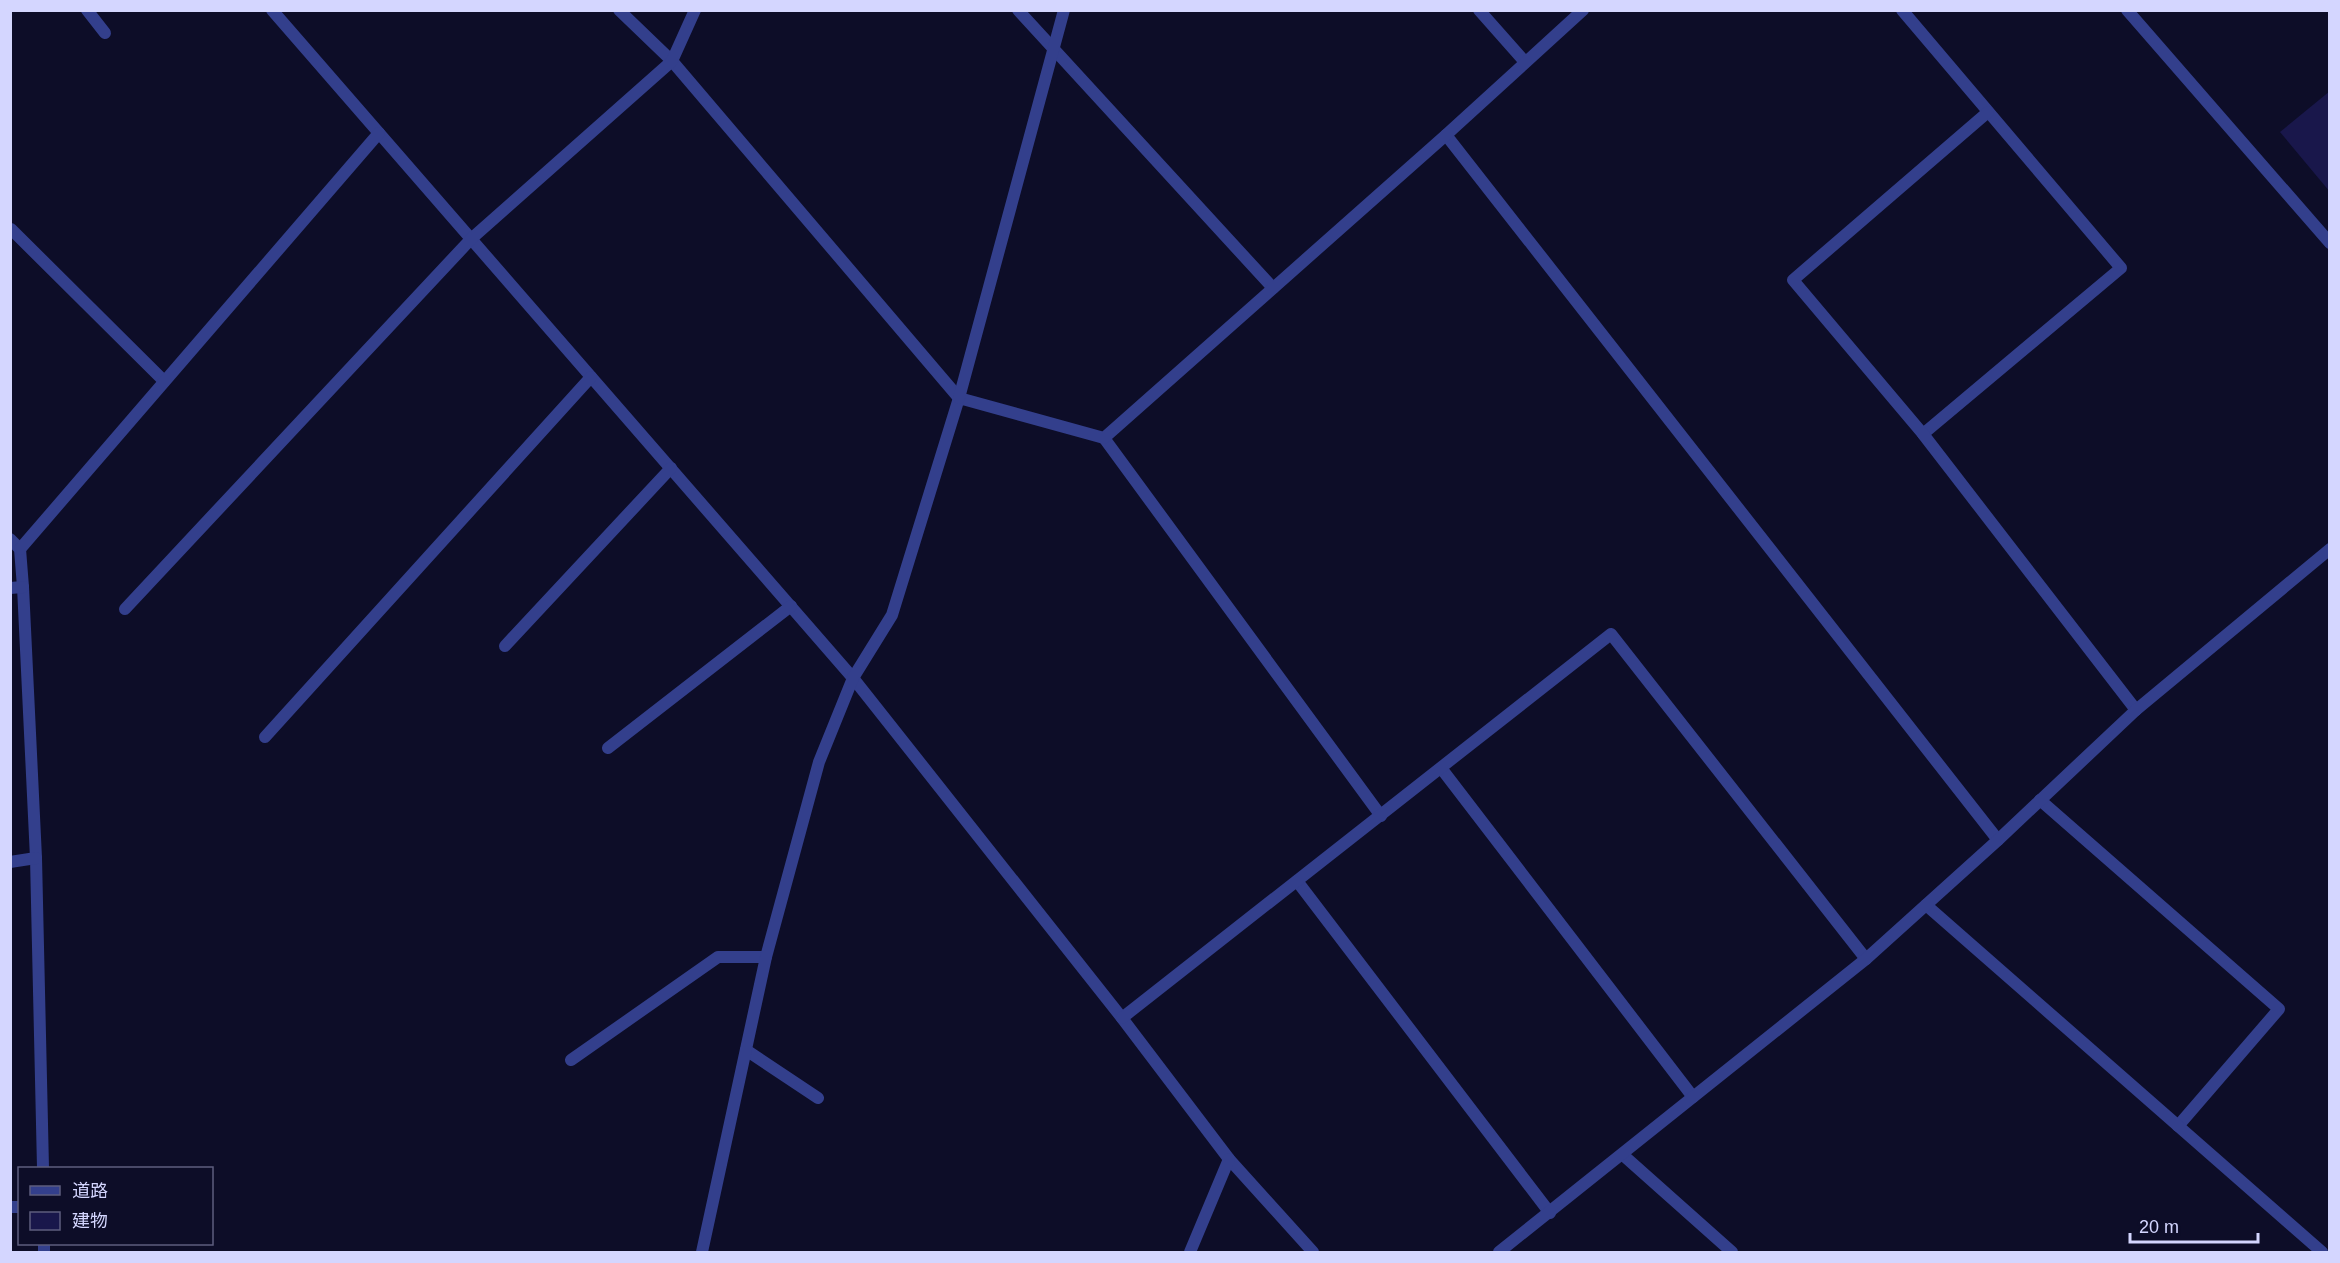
<svg xmlns="http://www.w3.org/2000/svg" width="2340" height="1263" font-family="Arial,'Noto Sans JP',sans-serif">
  <rect width="100%" height="100%" fill="#0d0d28"/>
  <path fill="#19174b" d="M2330,91V192L2280,132Z"/>
  <g fill="none" stroke-linecap="round" stroke-linejoin="round">
    <path stroke="#333f8c" stroke-width="12" d="M746,1050L818,1098"/>
    <g stroke="#333f8c" stroke-width="12">
      <path d="M87,10L105,33"/>
      <path d="M272,10L853,678L1122,1018L1229,1159L1313,1252"/>
      <path d="M619,10L672,61L959,398"/>
      <path d="M1018,10L1273,288"/>
      <path d="M1479,10L1525,62"/>
      <path d="M1902,10L2121,268L1923,434"/>
      <path d="M2127,10L2330,243"/>
      <path d="M1988,112L1793,280L1923,434L2136,710"/>
      <path d="M1446,135L1998,840"/>
      <path d="M11,229L164,381"/>
      <path d="M1104,438L1381,816"/>
      <path d="M10,539L20,549L23,587L36,858L43,1168"/>
      <path d="M20,549L379,133"/>
      <path d="M10,588L23,587"/>
      <path d="M125,609L471,239L672,61L695,10"/>
      <path d="M505,646L671,468"/>
      <path d="M265,737L591,377"/>
      <path d="M608,748L791,606"/>
      <path d="M1441,768L1693,1097"/>
      <path d="M2040,800L2279,1009L2178,1126"/>
      <path d="M10,862L36,858"/>
      <path d="M1297,881L1550,1213"/>
      <path d="M1926,905L2322,1252"/>
      <path d="M1122,1018L1611,634L1866,959"/>
      <path d="M571,1060L718,957H766"/>
      <path d="M1623,1155L1732,1252"/>
      <path d="M10,1207H20"/>
      <path d="M44,1244V1252"/>
      <path d="M702,1252L766,957L819,762L853,678L892,615L959,398L1104,438L1446,135L1583,10"/>
      <path d="M1190,1252L1229,1159"/>
      <path d="M1499,1252L1866,959L1998,840L2136,710L2330,549"/>
    </g>
    <path stroke="#333f8c" stroke-width="12" d="M959,398L1064,10"/>
  </g>
  <rect width="2340" height="1263" fill="none" stroke="#d4d6ff" stroke-width="24"/>
  <rect x="18" y="1167" width="195" height="78" fill="#0d0d28" stroke="#5d5d7e" stroke-width="1.5"/>
  <rect x="30" y="1186" width="30" height="9" fill="#333f8c" stroke="#5d5d7e" stroke-width="1.5"/>
  <text x="72" y="1197" font-size="18" fill="#d4d6ff">道路</text>
  <rect x="30" y="1212" width="30" height="18" fill="#19174b" stroke="#5d5d7e" stroke-width="1.5"/>
  <text x="72" y="1227" font-size="18" fill="#d4d6ff">建物</text>
  <path d="M2130 1233v9h128v-9" fill="none" stroke="#d4d6ff" stroke-width="3"/>
  <text x="2139" y="1233" font-size="18" fill="#d4d6ff" stroke="#0d0d28" stroke-width="4.5" paint-order="stroke">20 m</text>
</svg>
